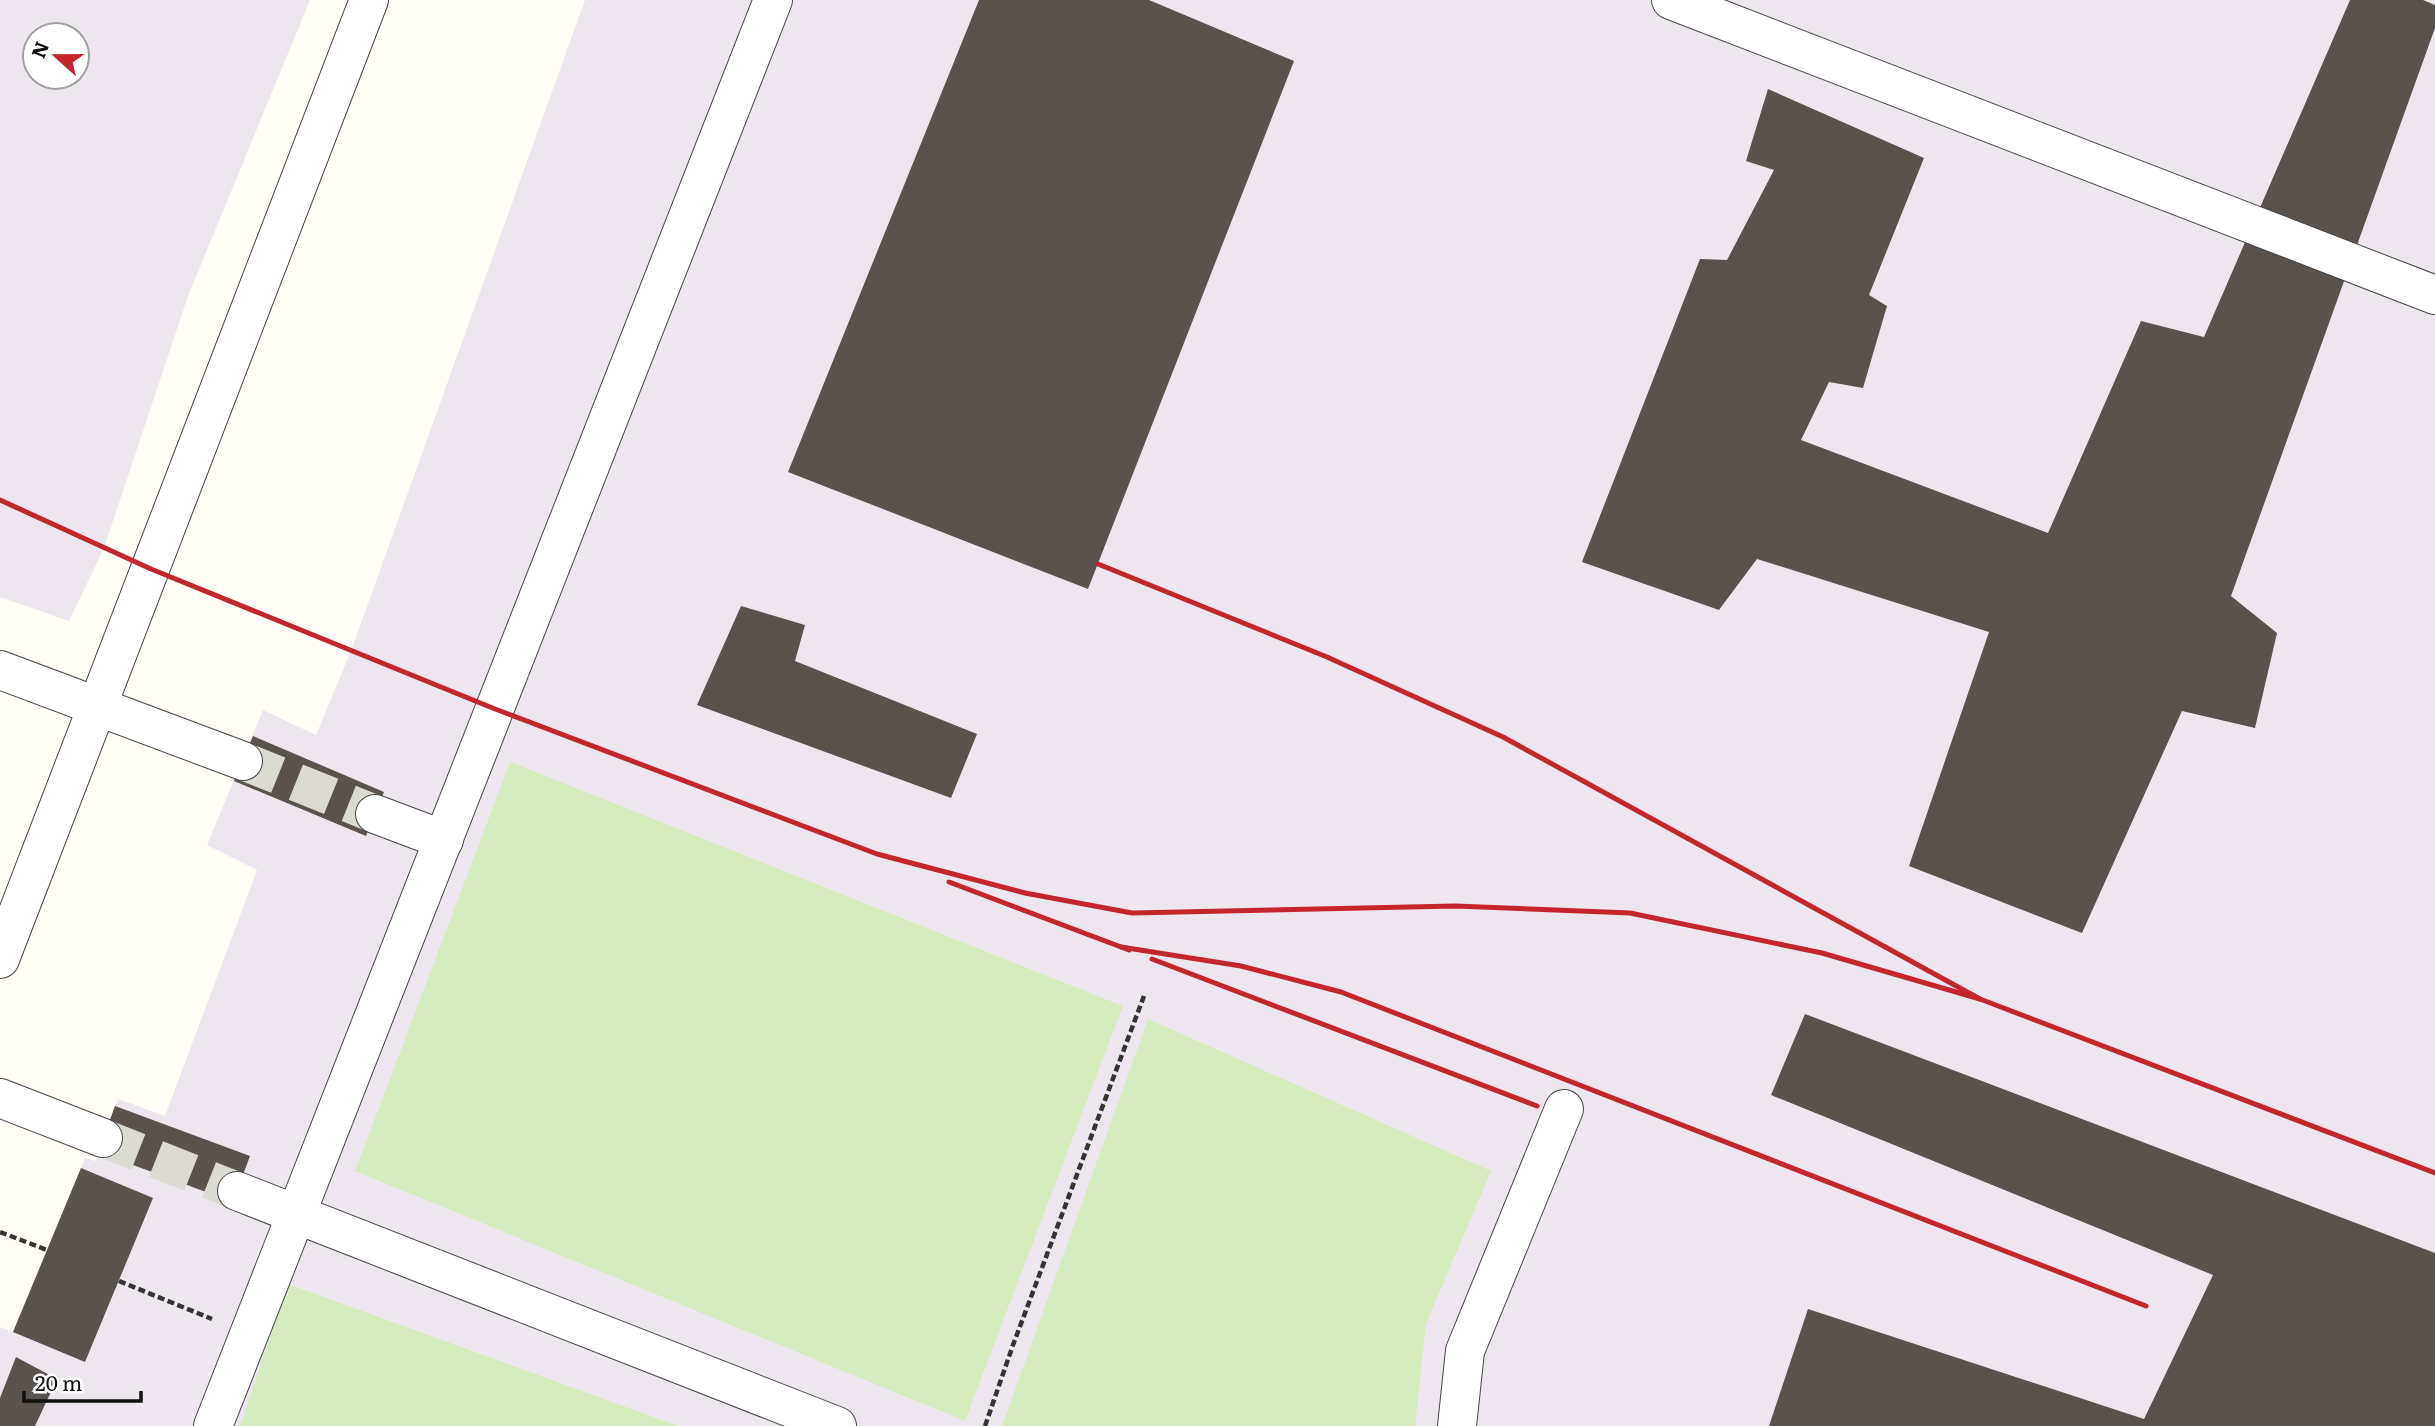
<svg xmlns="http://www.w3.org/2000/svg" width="2435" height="1426" font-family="Literata,serif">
  <rect width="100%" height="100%" fill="#fffdf5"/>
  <g fill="#eee6ef" fill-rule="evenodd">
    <path d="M0,0H310L188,296L104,548L69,621L0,597ZM77,35V77H35V35Z"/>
    <path d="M585,0H2435V1426H0V1327L13,1332L85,1158L96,1161L118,1099L165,1116L257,870L207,845L263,710L316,735L351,651Z"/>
  </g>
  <g fill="#d5ebbd">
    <path d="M510,762L1123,1006L965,1421L355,1171Z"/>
    <path d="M1148,1019L1491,1171L1426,1324L1415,1426H1002Z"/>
    <path d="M288,1284L678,1426H240Z"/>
  </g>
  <g fill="#5a524d">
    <path d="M979,0H1149L1294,61L1088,589L788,472Z"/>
    <path d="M2350,0H2423L2435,5V28L2231,596L2277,633L2255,728L2182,711L2082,933L1909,866L1989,632L1757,559L1719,610L1582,562L1700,259L1727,260L1774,170L1746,161L1768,89L1924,158L1869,295L1887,306L1863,388L1829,382L1801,440L2048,533L2141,321L2204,337Z"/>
    <path d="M741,606L805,625L795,661L977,734L951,798L697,705Z"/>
    <path d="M253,736L384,792L366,836L234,781Z"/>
    <path d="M1805,1014L2435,1253V1426H1769L1808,1309L2144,1419L2213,1275L1771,1095Z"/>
    <path d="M115,1106L250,1156L233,1202L98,1152Z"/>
    <path d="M81,1168L153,1198L85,1362L13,1332Z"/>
    <path d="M16,1357L57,1379L35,1426H0V1398Z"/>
  </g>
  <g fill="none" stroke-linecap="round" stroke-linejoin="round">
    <g stroke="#dbdad3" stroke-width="38" stroke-dasharray="38 19" stroke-linecap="butt">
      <path d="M243,761L375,814"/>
      <path d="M103,1138L237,1191"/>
    </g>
    <defs>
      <g id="minor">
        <path d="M1671,0L2435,295"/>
        <path d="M0,670L243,761"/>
        <path d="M375,814L444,840"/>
        <path d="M0,959L369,0"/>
        <path d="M0,1098L103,1138"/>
        <path d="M237,1191L837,1426"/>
        <path d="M213,1426L773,0"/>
        <path d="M1457,1426L1465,1351L1564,1109"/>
      </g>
    </defs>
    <use href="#minor" stroke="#444" stroke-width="40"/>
    <g stroke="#333" stroke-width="4.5" stroke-dasharray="7 3.5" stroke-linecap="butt">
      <path d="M0,1232L47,1250"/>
      <path d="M119,1281L212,1319"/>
      <path d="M985,1426L1013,1345L1144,996"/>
    </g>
    <use href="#minor" stroke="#fff" stroke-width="38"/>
    <g stroke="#c4262e" stroke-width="5">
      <path d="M0,500L151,569L495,709L877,854L1025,893L1132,913L1455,906L1630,913L1822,953L1980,999"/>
      <path d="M1098,564L1327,657L1503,737L1980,999L2435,1173"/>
      <path d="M949,882L1129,950"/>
      <path d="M1121,947L1241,966L1341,992L2146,1306"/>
      <path d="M1152,959L1537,1106"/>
    </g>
  </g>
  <g transform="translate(56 56) rotate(291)"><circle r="33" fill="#ffffff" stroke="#a0a0a0" stroke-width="2"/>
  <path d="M0-5L12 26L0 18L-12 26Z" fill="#c4262e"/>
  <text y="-10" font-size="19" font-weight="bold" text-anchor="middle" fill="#111111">N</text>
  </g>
  <path d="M24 1391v10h117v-10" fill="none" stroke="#111111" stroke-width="3.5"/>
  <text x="35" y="1391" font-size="21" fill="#111111" stroke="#ffffff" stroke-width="5" paint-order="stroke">20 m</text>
</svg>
